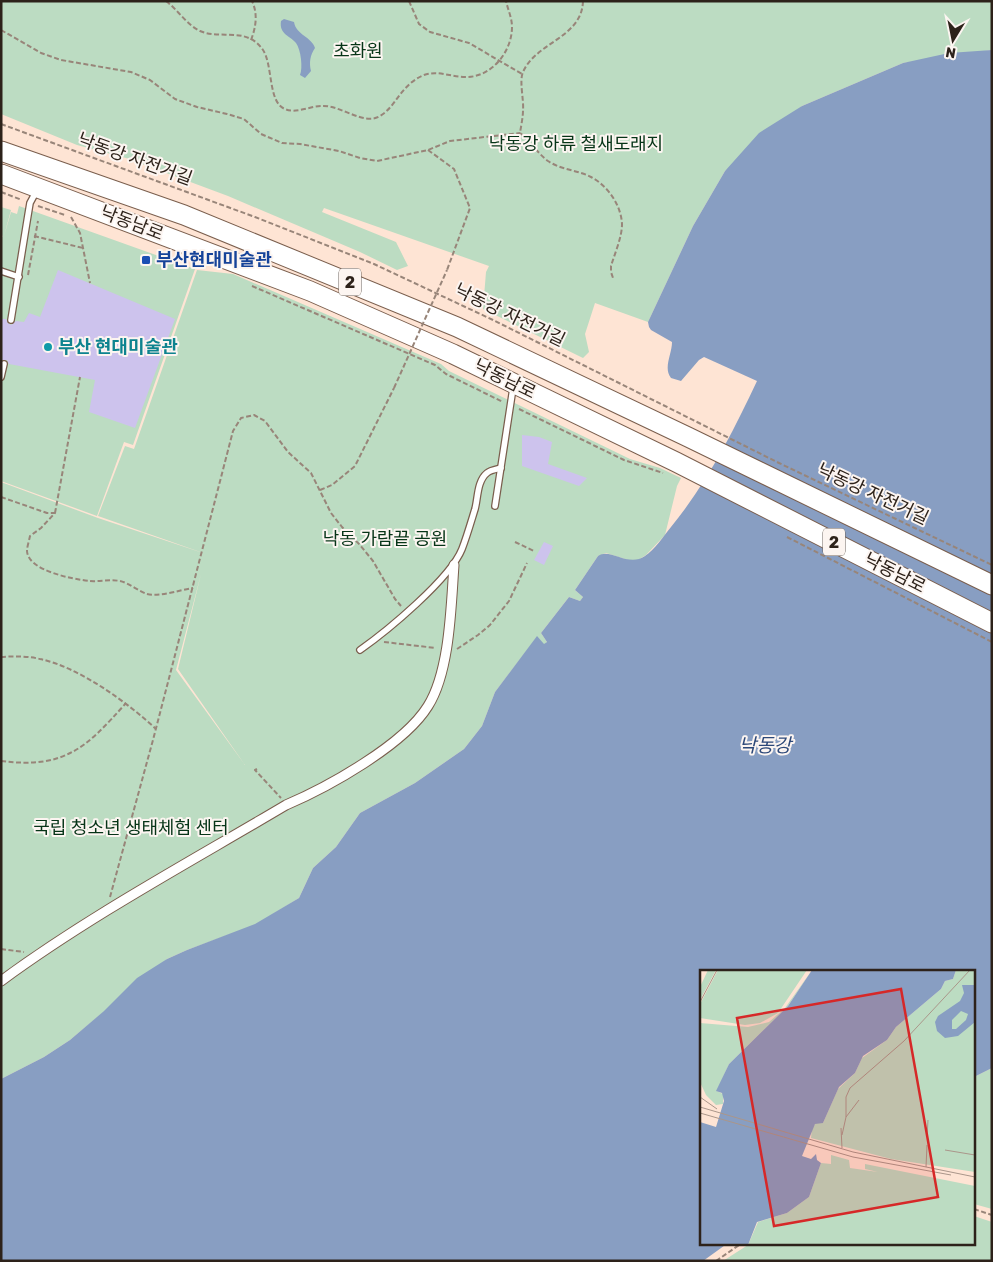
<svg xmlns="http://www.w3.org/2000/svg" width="993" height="1262" font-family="Rubik,'Noto Sans KR',sans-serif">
  <rect width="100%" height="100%" fill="#fee4d4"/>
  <g fill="#bcdcc2" fill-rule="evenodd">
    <path d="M1,1H992V50L903,63L802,106L725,171L693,226L648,322L595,303L585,334L589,352L583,358L483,309L486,272L489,266L324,208L322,212L396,242L408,266L397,270L360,252L228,196L126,158L77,145L1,114Z"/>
    <path d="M19,206L195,269L133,445L124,442L97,516L1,481V238L3,236L1,235V207L11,210L4,236L11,212L17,214Z"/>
    <path d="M197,270L233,274L441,364L449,371L630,459L660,468L681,478L677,486L665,535L646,555L638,560H628L606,553L598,556L575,590L583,597L580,601L569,597L541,633L547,642L544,645L537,637L495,692L482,726L464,749L415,783L360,813L336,847L313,868L299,898L255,925L187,950L167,959L70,1040L44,1057L1,1079V482L98,518L206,554L98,516L125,446L134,449ZM201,574L178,669L245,765L176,670Z"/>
    <path d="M992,1068V1209L974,1204V1077Z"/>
    <path d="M974,1216L992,1222V1261H723L751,1243H974Z"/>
  </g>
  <g fill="#889ec2">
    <path d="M284,19L294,22C296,35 312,37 315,48C310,55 309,63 311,71L305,78L300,75C303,68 301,50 296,43C289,35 279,34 281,21Z"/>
    <path d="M992,50V1068L974,1077V971H702V1243H728L703,1261H1V1079L44,1057L70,1040L104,1011L137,978L167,959L187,950L255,924L299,898L313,868L336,847L360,813L415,783L464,749L482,726L495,692L537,636L544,644L547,642L541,633L569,597L580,601L583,597L575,590L598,556C610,547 628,568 645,556C655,549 663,537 671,527C707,483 733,432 757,381L704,357L699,360L681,381L671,378C663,368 672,354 672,342L651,330L649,327L648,322L693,226L725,171L759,133L802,106L903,63L949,53Z"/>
  </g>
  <g fill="#cdc3ed">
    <path d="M58,270L175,319L135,428L89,412L95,380L9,364L7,360H1V319H6L8,323L11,325L16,321L24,322L29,313L40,317Z"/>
    <path d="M522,435L539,437L552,442L548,464L587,478L579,486L522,466Z"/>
    <path d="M544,542L553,546L544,565L534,560Z"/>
  </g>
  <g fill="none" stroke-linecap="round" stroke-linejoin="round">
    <defs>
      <g id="service">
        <path d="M1,271L19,277"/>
        <path d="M11,320L28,215L30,203L37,190"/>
        <path d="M1,377L4,364"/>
        <path d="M495,506L513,388"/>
        <path d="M360,650C387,631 450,579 462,549C467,536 471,522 475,509C478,498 477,481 487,473C490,470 497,469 501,468"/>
      </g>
      <path id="pedestrian" d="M1,981C91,915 190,862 286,805C328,787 404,745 428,706C450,671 451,606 454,565"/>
      <g id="primary">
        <path d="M1,151L184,215L457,327L688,437L992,585"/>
        <path d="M1,174L310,291L453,354L676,462L992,623"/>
      </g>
    </defs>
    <use href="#service" stroke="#7a5e4d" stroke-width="8"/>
    <use href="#pedestrian" stroke="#7a5e4d" stroke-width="11"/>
    <use href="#primary" stroke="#7a5e4d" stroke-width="21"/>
    <g stroke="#988579" stroke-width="2" stroke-dasharray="5 2.5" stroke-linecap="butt">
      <path d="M166,1C178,10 187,25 200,31C220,40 247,26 263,50C273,65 268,103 285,109C296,114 310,106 322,106C341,105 364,126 380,116C397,106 400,85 424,75C438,70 451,77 465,77C491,78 512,52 512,27C512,18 508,10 506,1"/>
      <path d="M409,1L419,24L430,32L469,43L522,74"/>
      <path d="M583,1C582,38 536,42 523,72C519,81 524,100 523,110C523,118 521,126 520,133C531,141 537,153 548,161C561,170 578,170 591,177C608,186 621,205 622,224C622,237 615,253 611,266V272L613,278"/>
      <path d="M1,30L41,53L61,60L131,72L150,80L175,99L197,107L227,114L244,119L261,134L282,143L300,144L339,151L360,158L377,161L428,150L450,141L520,133"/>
      <path d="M251,40C256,27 258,14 252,1"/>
      <path d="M1,124L255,217L374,264L493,320L779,463L992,565"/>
      <path d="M428,150L454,169L470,208L447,270"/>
      <path d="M1,192L22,200"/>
      <path d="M38,206L65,215"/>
      <path d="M71,217L80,233L90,283"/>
      <path d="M34,236L83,248"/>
      <path d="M28,275L38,221"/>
      <path d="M252,286L435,365L446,374L503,402"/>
      <path d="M519,409L624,460L663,473"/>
      <path d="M320,490L332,485L355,466L394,388"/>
      <path d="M1,497L47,513H55L41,528L30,536C29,541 27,547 27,551C28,571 73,579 89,581C99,582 109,579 120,581C129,583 138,591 147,594C161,597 179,590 193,588"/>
      <path d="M55,513L80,377"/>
      <path d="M787,537L992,642"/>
      <path d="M515,542L534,551"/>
      <path d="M384,642L436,648"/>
      <path d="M457,649L478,635L490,625L509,601L527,563"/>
      <path d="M1,657C14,656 28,656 40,659C79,667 128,703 156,729"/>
      <path d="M1,761C65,769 86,748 126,703"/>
      <path d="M257,769L255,770L281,798"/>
      <path d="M110,897L153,740L233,431L241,418L254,415L265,421L288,452L311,473L331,513L342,527L360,545L373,561L395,599L401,606"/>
      <path d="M1,949L24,952"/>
      <path d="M974,1209L992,1215"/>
      <path d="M716,1261L742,1243"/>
    </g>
    <use href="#service" stroke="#fff" stroke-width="5.5"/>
    <use href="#pedestrian" stroke="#fff" stroke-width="9"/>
    <use href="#primary" stroke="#fff" stroke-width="19"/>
    <path stroke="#988579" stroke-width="2" stroke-dasharray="5 2.5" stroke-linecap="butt" d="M394,388L447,270"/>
  </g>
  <rect fill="#1a4fb4" stroke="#fcf5f1" stroke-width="2" x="141" y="255" width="10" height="10" rx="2.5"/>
  <circle fill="#0f9aa8" stroke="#fcf5f1" stroke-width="2" cx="48" cy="347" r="5"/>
  <g text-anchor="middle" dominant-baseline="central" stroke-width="4" stroke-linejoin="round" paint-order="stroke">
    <g fill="#fcf5f1" stroke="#6b615a" stroke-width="1">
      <rect x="339" y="268.5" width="22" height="27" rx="4"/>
      <rect x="823" y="528.5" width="22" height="27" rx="4"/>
    </g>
    <g font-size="16" font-weight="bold" fill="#2d221a">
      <text x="350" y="282">2</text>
      <text x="834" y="542">2</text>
    </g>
    <g font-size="18" fill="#063417" stroke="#fcf5f1">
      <text x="358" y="51">초화원</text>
      <text x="576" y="144">낙동강 하류 철새도래지</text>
      <text x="385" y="539">낙동 가람끝 공원</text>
      <text x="131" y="828">국립 청소년 생태체험 센터</text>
    </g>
    <g font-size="18" fill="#2d221a" stroke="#fcf5f1">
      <text transform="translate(135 159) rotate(20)">낙동강 자전거길</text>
      <text transform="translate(132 223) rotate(21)">낙동남로</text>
      <text transform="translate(510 315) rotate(26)">낙동강 자전거길</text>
      <text transform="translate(505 379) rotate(26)">낙동남로</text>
      <text transform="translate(873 494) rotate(25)">낙동강 자전거길</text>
      <text transform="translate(895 573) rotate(27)">낙동남로</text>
    </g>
    <g font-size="18" font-weight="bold" fill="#164399" stroke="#fcf5f1" text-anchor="start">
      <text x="156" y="260">부산현대미술관</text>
    </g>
    <g font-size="18" font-weight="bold" fill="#0d838f" stroke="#fcf5f1" text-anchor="start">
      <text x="58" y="347">부산 현대미술관</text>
    </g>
    <g font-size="19" font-style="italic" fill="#2c4879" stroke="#fcf5f1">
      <text x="765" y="745">낙동강</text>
    </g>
  </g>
  <g transform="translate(700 970)">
    <rect width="275" height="275" fill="#fee4d4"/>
    <path d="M8,0H16L0,30V17ZM18,0H107L78,43L60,53L45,55L0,48V34ZM112,0L88,36L29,94L17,121L23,124V134L16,135L6,125L0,112V53L48,57L69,52L85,38ZM256,0H275V202L191,189L111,168L112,158L116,153H123L138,119L155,103L162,88L187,70L196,57L241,19L245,11L253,9ZM131,185L149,190L150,198L178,202L165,199V194L275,216V275H48L58,252L87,243L109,227L121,193L131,194Z" fill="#bcdcc2"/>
    <path d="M112,0H256L253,9L245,11L241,19L196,57L187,70L163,86L155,103L139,117L123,153L115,154L102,186L111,189L116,184L117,190L121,193L109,227L87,243L57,252L48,275H0V152L16,157L24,131L22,123L16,121L29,94L88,36ZM262,15H275V52L258,66L245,68L237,61L235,52L238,46L260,31L264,23ZM261,41L268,44L266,50L256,59H252V50Z" fill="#889ec2" fill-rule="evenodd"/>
    <path fill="none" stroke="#aa968a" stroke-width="1" d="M0,32L17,0M0,127L17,139M0,137L153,182L275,207M0,143L153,187L251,205M146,147V127L150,118L204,71L270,0M141,158L142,178M142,165L146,147L159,130M227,167L228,150M245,180L275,185M226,197L227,175"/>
    <path fill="#d62828" fill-opacity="0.15" stroke="#d62828" stroke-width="2.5" d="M201,19L238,227L74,256L37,48Z"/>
    <rect width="275" height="275" fill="none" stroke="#2d221a" stroke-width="2.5"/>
  </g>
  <rect width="993" height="1262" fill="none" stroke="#2d221a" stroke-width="5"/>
  <g transform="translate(953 40) rotate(190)" stroke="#fcf5f1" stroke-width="4" paint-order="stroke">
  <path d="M0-4L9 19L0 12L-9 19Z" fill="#2d221a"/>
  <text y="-8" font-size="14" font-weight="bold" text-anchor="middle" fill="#2d221a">N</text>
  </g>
</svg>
